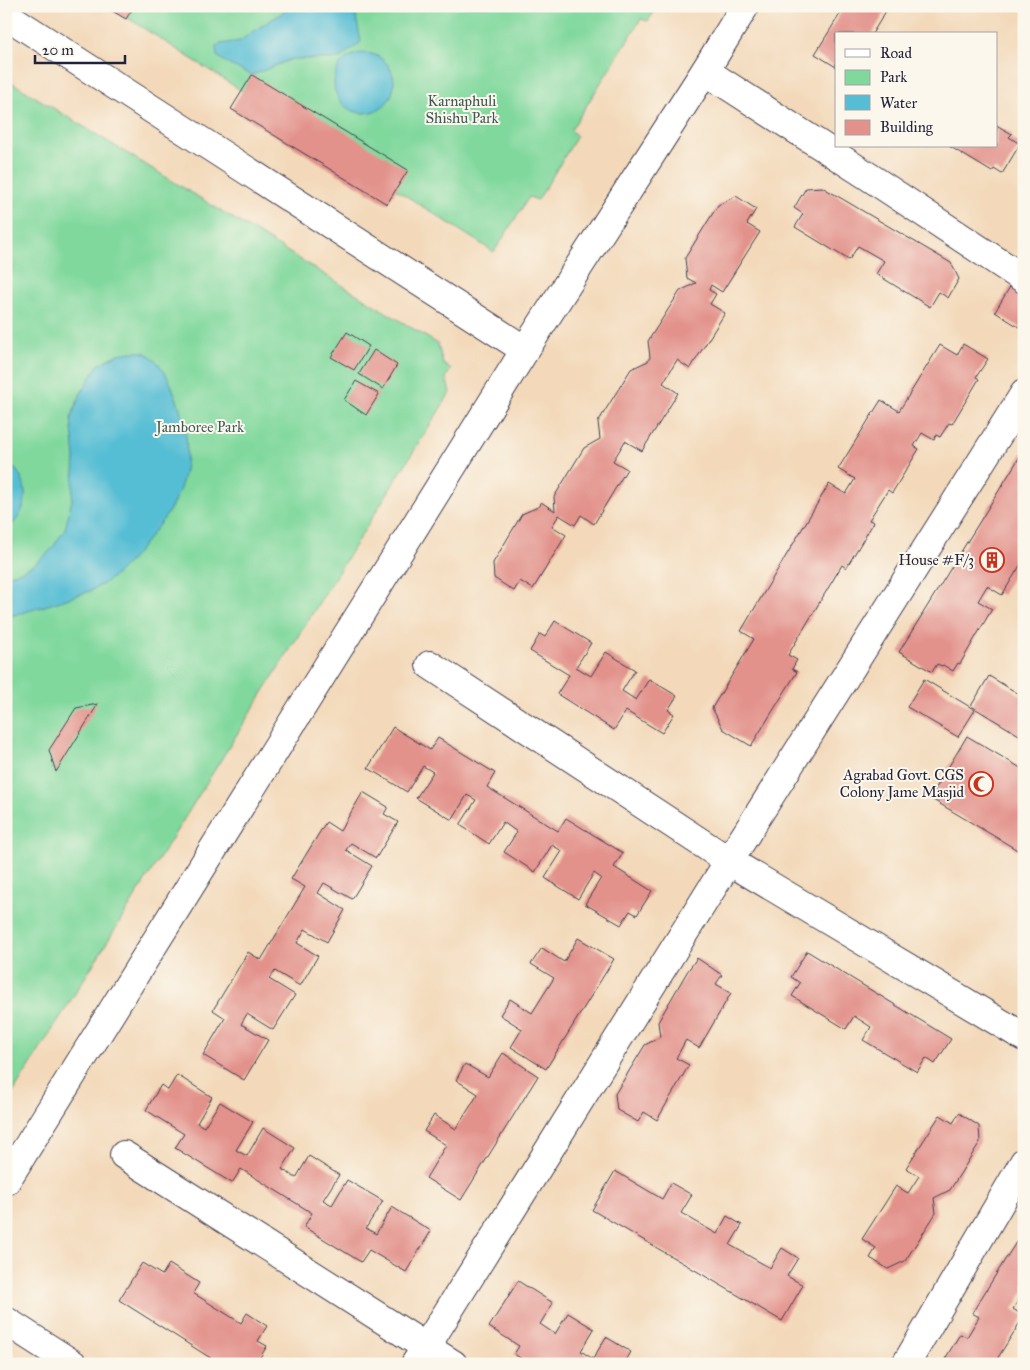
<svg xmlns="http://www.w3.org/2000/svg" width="1030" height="1370" font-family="'IM FELL Great Primer',serif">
  <rect width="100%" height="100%" fill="#fbf7ec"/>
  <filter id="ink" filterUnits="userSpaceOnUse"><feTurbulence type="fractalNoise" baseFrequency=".02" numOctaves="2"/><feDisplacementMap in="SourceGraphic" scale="10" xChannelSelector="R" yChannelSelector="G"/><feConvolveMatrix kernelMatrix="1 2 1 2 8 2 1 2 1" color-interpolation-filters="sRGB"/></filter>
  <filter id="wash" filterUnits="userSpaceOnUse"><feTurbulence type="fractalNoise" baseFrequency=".0096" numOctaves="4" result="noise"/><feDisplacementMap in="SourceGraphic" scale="20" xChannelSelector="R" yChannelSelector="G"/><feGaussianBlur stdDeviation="1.12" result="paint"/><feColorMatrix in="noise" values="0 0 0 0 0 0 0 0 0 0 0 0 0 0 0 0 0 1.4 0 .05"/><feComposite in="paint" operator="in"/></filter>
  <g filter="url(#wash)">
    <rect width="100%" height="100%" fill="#f3d9ba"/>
    <g fill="#80d89d" stroke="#517d6c">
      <path d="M109,6H657L648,21L641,19L571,130L577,136L538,200L529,197L494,252Z"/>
      <path d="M6,79L438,344L443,364L451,369L446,377L450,393L6,1104Z"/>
    </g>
    <g fill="#56bed4" stroke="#3c7088">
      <path d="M293,6H354L361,42L339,59H292L252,75L230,65L217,56L216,46L221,44L240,41L252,32Z"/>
      <circle cx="364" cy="83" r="30"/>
      <path d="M131,352C135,352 142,351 146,353C160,361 169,378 174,392C189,429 193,465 174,502C168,515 157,527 148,539C134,558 117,577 96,588C90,592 82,593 75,596C52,604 30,611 6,617V576L21,571L35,564L51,550L65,529L72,500L75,458L71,418L81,393L98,365L118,354Z"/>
      <path d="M6,462C32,476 31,514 6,529Z"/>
    </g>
    <g id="blocks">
      <g fill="#e2928b">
        <path d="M104,6H134L126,19Z"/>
        <path d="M845,6H889L872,34H836V67L815,54Z"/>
        <path d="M252,75L408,170L387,204L231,109Z"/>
        <path d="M996,125L1012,134L1009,137L1020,144L1002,174L994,169L992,172L949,146H996Z"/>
        <path d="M822,187L951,263L959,279L948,298L939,292L930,307L876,274L884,261L858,246L849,260L795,227L803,214L794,208L806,188Z"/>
        <path d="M736,196L756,209L747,224L760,232L722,292L711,285L709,290L716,294L710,304L725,313L690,369L677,360L663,383L678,393L642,451L625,441L613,461L627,469L594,524L581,515L575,525L559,515L552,526L566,535L533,589L520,581L514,591L494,578L493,563L522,514L540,506L541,502L555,511L554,497L584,448L600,439L598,422L631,369L648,361L650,357L648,341L680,291L696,283L687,278L685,258L718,205Z"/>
        <path d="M1011,285L1024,293V326L1022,329L995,312Z"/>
        <path d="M347,332L369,346L354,370L331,357Z"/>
        <path d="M963,344L988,359L976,377L979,379L952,424L949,423L940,437L936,435L934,440L922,433L914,446L919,449L892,493L888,490L869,520L874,522L846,568L842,565L788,655L797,660L792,669L797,672L751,746L723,729L712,708L754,639L741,631L829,484L846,494L855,479L838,469L881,400L899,411L940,345L957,355Z"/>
        <path d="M374,350L397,365L383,389L359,374Z"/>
        <path d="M356,381L379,394L366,415L344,400Z"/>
        <path d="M1024,450V527L1023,529L1024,530V559L1002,595L987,586L978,601L992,609L960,664L958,663L953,671L943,665L942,666L937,664L932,672L899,652Z"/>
        <path d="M555,621L591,643L576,667L591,676L606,652L635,670L622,691L636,700L649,679L677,696L668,710L674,714L662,733L626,711L614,730L557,694L569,675L530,651L540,634L545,637Z"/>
        <path d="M989,676L1024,697V738L971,706Z"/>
        <path d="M924,679L975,710L958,737L907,707Z"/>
        <path d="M98,704L56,772L49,750L76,708Z"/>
        <path d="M393,727L430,750L438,738L495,773L487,787L558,831L566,818L623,853L614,867L652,891L637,915L630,911L621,925L585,904L601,878L594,873L578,899L545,878L562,851L552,845L535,872L504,852L517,832L503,822L489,844L460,825L476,800L467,795L452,820L416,798L433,772L423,766L407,792L368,768Z"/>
        <path d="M967,736L1024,770V843L1019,851L930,798Z"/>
        <path d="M363,792L388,807L384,814L398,822L376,858L351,843L346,850L372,866L352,899L324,883L318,893L345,910L327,942L305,929L297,943L318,956L300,986L275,971L269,979L295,995L273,1030L247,1014L241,1024L268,1040L244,1080L203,1055L225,1018L213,1010L248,952L261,960L305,887L291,879L326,822L340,831Z"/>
        <path d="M578,938L614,959L546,1069L511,1047L522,1029L500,1015L510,999L532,1013L554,978L531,964L542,948L564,962Z"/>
        <path d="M807,951L951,1039L935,1064L926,1058L917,1072L863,1040L871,1027L854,1016L846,1029L792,996L800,983L791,977Z"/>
        <path d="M697,958L722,975L716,984L731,993L699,1048L686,1040L676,1058L689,1065L657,1120L644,1112L638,1122L617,1110L615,1094L645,1045L660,1037L658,1022L687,972Z"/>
        <path d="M503,1053L538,1076L461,1200L426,1178L446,1145L424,1131L434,1115L456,1129L478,1094L456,1080L465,1064L488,1077Z"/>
        <path d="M177,1075L212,1097L197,1123L204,1127L220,1102L253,1122L236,1150L247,1156L263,1128L295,1148L282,1169L296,1178L309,1156L339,1175L323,1200L332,1205L347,1180L383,1201L366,1228L376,1234L392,1207L431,1231L406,1272L369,1250L361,1262L304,1227L312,1213L241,1169L232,1183L175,1148L184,1134L146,1110L161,1085L168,1090Z"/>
        <path d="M959,1113L979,1126L980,1142L950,1190L934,1198L936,1213L905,1261L888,1269L870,1258L876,1248L862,1239L896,1186L908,1193L919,1176L906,1168L940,1115L953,1123Z"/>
        <path d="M615,1171L662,1199L671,1183L692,1195L681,1213L717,1234L727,1216L742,1225L730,1245L770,1268L782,1248L798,1258L787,1276L803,1285L782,1321L592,1210Z"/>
        <path d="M1018,1239L1024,1243V1291L1013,1309L1024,1316L994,1364H942L960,1334L967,1337L979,1317L972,1313Z"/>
        <path d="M142,1263L162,1275L169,1264L199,1283L193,1293L241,1323L247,1313L267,1326L258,1341L267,1346L256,1364H220L119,1300Z"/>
        <path d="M518,1281L553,1303L540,1324L555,1334L568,1313L594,1329L581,1351L593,1359L606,1337L631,1352L624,1364H530L514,1354L519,1346L489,1327Z"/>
      </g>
    </g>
  </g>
  <g filter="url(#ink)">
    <use href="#blocks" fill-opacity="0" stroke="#413d4e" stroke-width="1"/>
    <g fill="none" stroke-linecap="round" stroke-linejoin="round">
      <defs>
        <g id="minor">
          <path d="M6,15L525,350"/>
          <path d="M705,71L868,176L1024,279"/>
          <path d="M430,665L729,861L1024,1037"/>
          <path d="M124,1155L426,1347L415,1364"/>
          <path d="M6,1181L525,350L705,71L745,6"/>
          <path d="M6,1321L73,1364"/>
          <path d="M453,1364L426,1347L729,861L1024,394"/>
          <path d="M906,1364L1024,1162"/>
        </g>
      </defs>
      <use href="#minor" stroke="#413d4e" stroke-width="30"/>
      <use href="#minor" stroke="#fff" stroke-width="28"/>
    </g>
  </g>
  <defs>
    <symbol id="building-ring" viewBox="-11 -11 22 22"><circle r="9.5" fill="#fbf7ec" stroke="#c8321e" stroke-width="1.5"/><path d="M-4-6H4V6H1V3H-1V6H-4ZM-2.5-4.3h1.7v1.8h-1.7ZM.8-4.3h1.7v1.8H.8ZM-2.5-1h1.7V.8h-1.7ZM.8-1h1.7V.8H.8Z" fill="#c8321e"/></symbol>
    <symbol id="mosque-ring" viewBox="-11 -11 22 22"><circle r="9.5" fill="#fbf7ec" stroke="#c8321e" stroke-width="1.5"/><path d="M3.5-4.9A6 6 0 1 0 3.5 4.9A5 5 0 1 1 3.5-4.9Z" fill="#c8321e"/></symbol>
  </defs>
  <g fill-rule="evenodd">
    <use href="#building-ring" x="978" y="546" width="28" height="28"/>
    <use href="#mosque-ring" x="967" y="770" width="28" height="28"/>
  </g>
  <g text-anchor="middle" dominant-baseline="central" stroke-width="4" stroke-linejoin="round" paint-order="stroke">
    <g font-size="15" fill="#3e5958" stroke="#fbf7ec">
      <text x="462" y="101">Karnaphuli<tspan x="462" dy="17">Shishu Park</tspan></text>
      <text x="200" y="427">Jamboree Park</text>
    </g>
    <g font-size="15" fill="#22223b" stroke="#fbf7ec" text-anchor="end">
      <text x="974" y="560">House #F/3</text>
      <text x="964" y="775">Agrabad Govt. CGS<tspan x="964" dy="17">Colony Jame Masjid</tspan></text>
    </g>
  </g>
  <rect width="1030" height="1370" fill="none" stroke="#fbf7ec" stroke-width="25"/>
  <rect x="835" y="32" width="162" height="115" fill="#fbf7ec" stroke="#a4a2a5"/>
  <rect x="845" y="49" width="25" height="8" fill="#ffffff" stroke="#a4a2a5"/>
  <text x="880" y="58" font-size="15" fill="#22223b">Road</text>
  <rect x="845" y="70" width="25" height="15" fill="#80d89d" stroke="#a4a2a5"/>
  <text x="880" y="82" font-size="15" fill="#22223b">Park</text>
  <rect x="845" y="95" width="25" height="15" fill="#56bed4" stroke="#a4a2a5"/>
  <text x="880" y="108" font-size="15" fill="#22223b">Water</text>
  <rect x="845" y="120" width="25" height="15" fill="#e2928b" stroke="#a4a2a5"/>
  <text x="880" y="132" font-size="15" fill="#22223b">Building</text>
  <path d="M35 55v8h90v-8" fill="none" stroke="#22223b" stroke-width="2.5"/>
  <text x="42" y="55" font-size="15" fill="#22223b" stroke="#fbf7ec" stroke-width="4" paint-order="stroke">20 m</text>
</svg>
